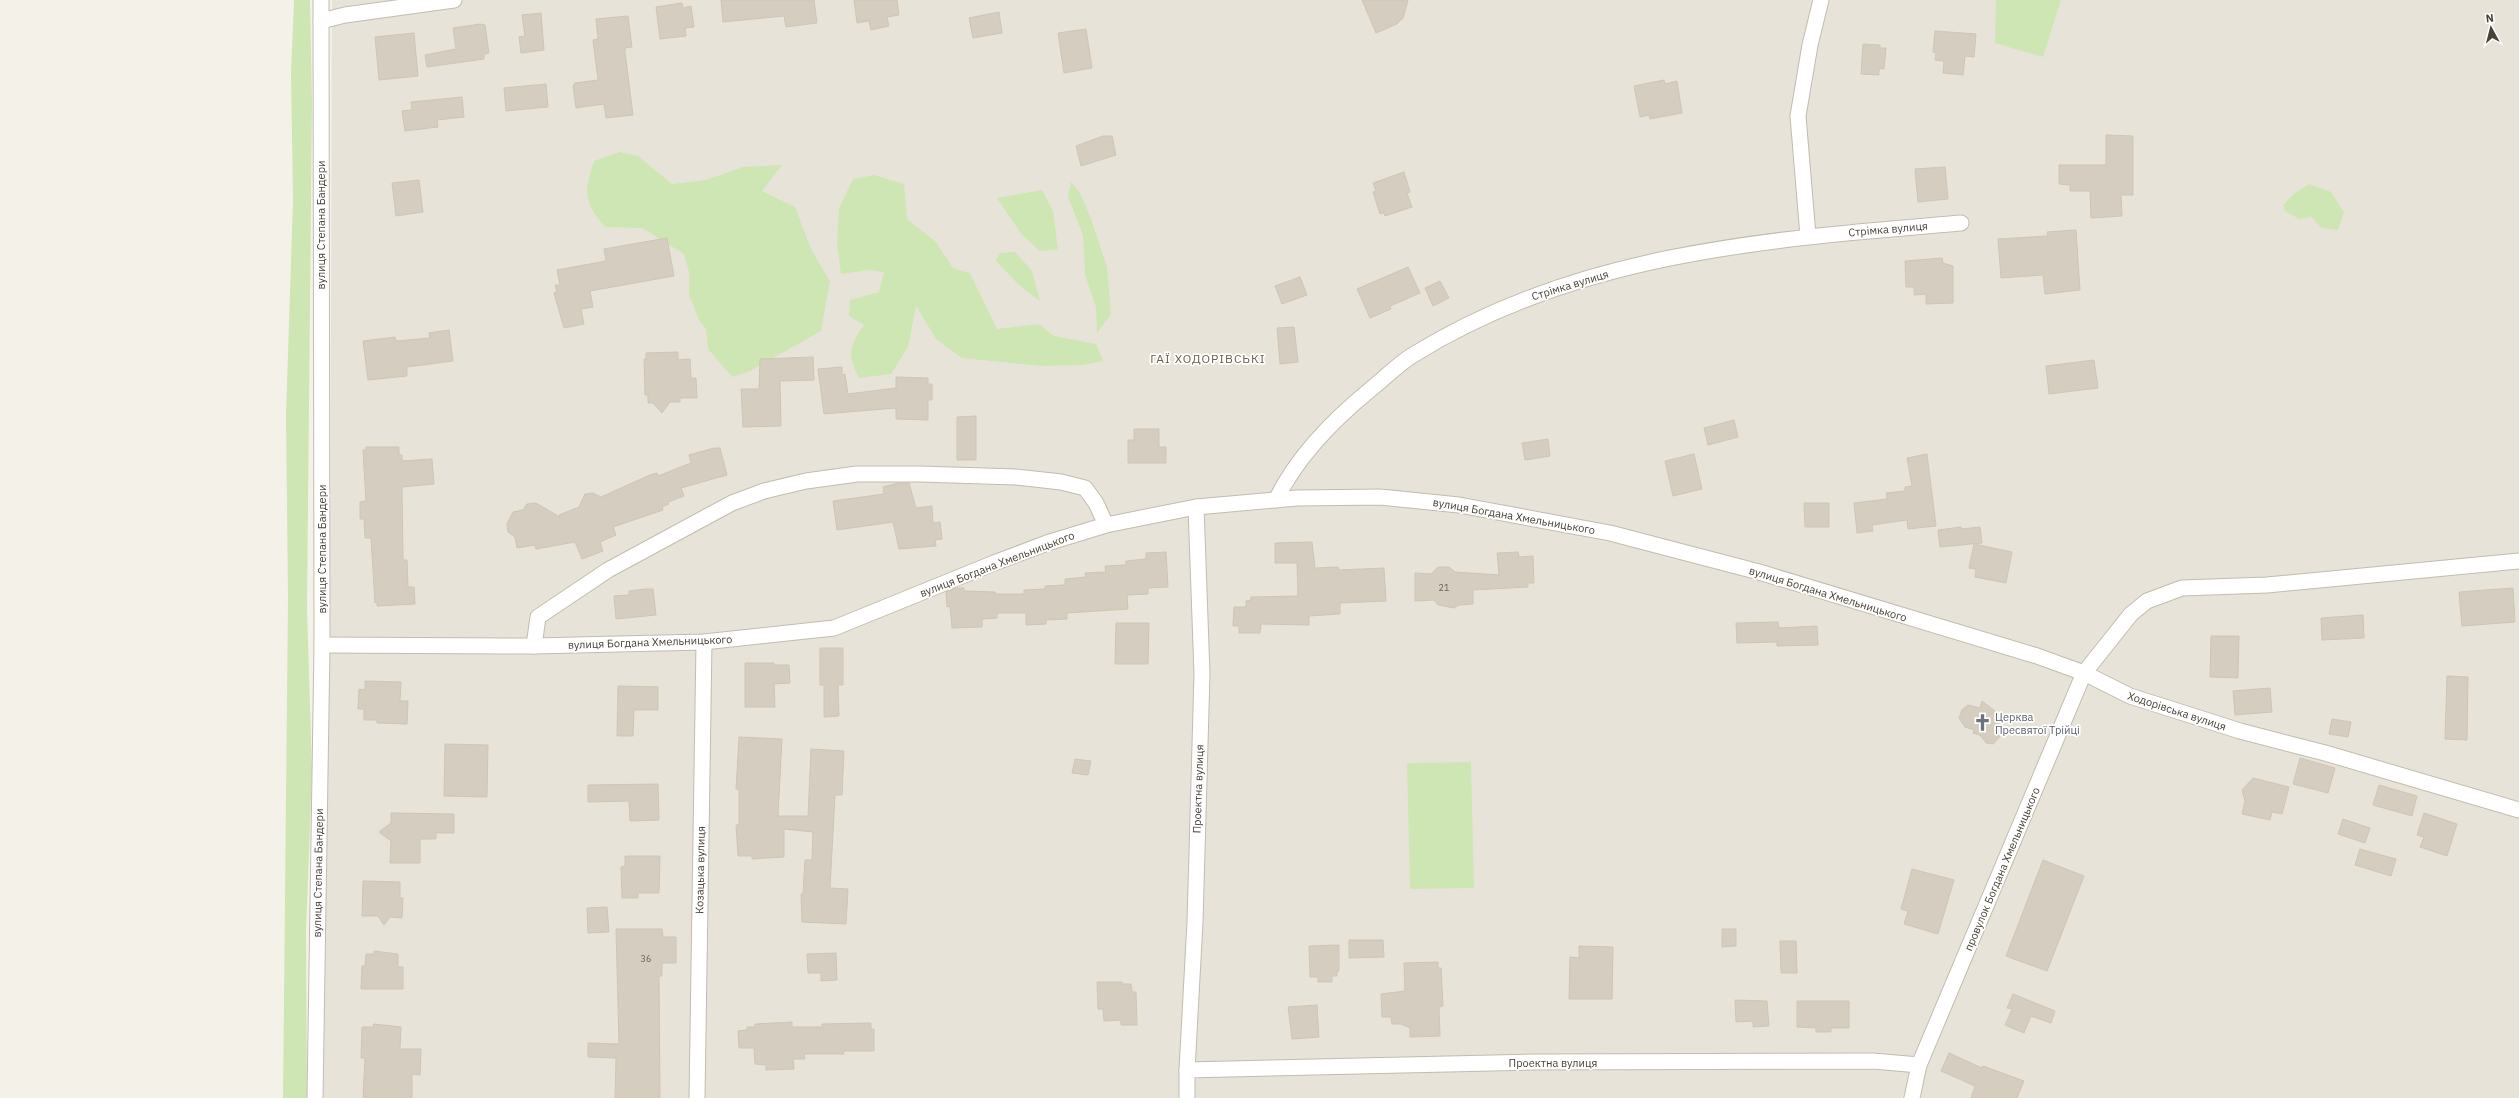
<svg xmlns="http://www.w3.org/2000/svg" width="2519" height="1098" font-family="'IBM Plex Sans',sans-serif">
  <rect width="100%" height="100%" fill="#f4f1e9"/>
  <path fill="#e8e3d8" d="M332,0H2519V1098H320L330,652Z"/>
  <g fill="#cee6b4">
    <path d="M294,0H310L312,101L307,608L312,771L306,933L307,1098H283L288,598L286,415L293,201L291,73Z"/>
    <path d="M1996,0H2061L2043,57L1995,43Z"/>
    <path d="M620,152L638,156L672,184L706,180L743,167L782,165L762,191L795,207L812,251L830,281L821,331L750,371L732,377L708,349L706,329L699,320L689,294V272L684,254L642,228L605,227C583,201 584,193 594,161Z"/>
    <path d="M874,175L904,184L907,219L936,242L953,268L970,273L997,329L1039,324L1054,336L1096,344L1103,361L1083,365L1041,366L962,358L936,339L916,306L908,347L891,374L859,378C847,355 849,346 864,325L849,316L850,300L879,292L884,272L869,270L841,274L837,244L839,208L853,179Z"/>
    <path d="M1071,182L1080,193L1091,219L1107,267L1111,314L1097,333L1096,307L1085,275L1083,235L1068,197Z"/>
    <path d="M2309,184L2331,192L2344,212L2338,230L2322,228L2311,217L2299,219L2285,211L2283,205L2295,193Z"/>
    <path d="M1042,190L1053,211L1058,249L1040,251L1022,235L997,198Z"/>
    <path d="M1015,252L1032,271L1040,301L1019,285L996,261L999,253Z"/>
    <path d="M1471,762L1474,888L1410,889L1407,763Z"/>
  </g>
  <g fill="#d5cdbf" stroke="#d0c5b2">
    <path d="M721,0H814L817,23L786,27L784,16L723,22Z"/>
    <path d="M854,0H897L899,15L887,17L889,26L871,30L869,21L857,23Z"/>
    <path d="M1362,0H1408L1403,18L1397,24L1376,33Z"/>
    <path d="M682,3L683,8L691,6L694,27L685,28L686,36L660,39L656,7Z"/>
    <path d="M999,12L1002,33L973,38L969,18Z"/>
    <path d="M541,13L544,50L521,53L519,37L525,36L522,15Z"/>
    <path d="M628,16L632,47L625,48V52L633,115L606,118L604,104L576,108L573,86L575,83L598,80L593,40L598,39L596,19Z"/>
    <path d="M480,24L485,25L489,53L484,54V59L427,67L425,55L456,49L453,28Z"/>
    <path d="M1086,29L1092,68L1064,73L1058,33Z"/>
    <path d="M1935,31L1976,34L1974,57L1965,56L1963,75L1943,73L1944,61L1935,60L1936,53L1933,52Z"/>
    <path d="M414,33L418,76L379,80L375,37Z"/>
    <path d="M1863,44L1880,45V48H1886L1884,69L1879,68V75L1861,74Z"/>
    <path d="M1664,80L1665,84L1677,81L1682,113L1650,119L1649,115L1640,117L1634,86Z"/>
    <path d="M546,84L548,107L506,111L504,88Z"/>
    <path d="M462,97L464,117L437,120L438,127L405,131L402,111L412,110L411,102Z"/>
    <path d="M2106,135L2133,136V195H2121L2122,216L2091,218L2090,191H2070V185L2059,184V165H2106Z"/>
    <path d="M1103,136H1112L1116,155L1081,166L1076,146Z"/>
    <path d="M1945,167L1948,199L1918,202L1915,169Z"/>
    <path d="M1404,172L1410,192L1407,193L1412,207L1385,216L1384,213L1380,214L1373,192L1376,191L1373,183Z"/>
    <path d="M419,180L423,212L396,216L392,183Z"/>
    <path d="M2076,230L2080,290L2045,294L2043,275L2001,278L1998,239L2048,236L2047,232Z"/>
    <path d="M667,238L674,276L590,291L593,307L581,309L584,324L564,328L554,293L557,292L555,285H560L557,270L606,261L604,249Z"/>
    <path d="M1942,258L1943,263L1953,266V303L1926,304V294L1914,295V287H1906L1905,261Z"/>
    <path d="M1408,267L1420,293L1390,306L1391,309L1370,318L1357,289Z"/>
    <path d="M1300,277L1307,295L1282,304L1275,286Z"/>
    <path d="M1440,281L1449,298L1433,306L1425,288Z"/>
    <path d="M1294,327L1298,362L1280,364L1277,328Z"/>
    <path d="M449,330L453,361L407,367V376L368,380L363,341L395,337L396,341L430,338L429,333Z"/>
    <path d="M678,352V360L690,359L691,378H696L697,398H680V402H670L662,413L653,403H648V395H645L644,359H646V353Z"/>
    <path d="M813,357L814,380L780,381L781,426L743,427L741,389H759L760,359Z"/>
    <path d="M2094,360L2098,388L2049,394L2046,366Z"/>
    <path d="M842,367V375L845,374L848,394L896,388V377L928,378V384H932V400H928V420L896,419V408L824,414L818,369Z"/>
    <path d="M976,416V460H957V417Z"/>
    <path d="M1734,420L1738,437L1708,445L1704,428Z"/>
    <path d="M1134,429H1159V447H1166V463H1128V440H1134Z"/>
    <path d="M1548,439L1550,456L1525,460L1522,443Z"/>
    <path d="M366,447H399V455H402V461L432,459L434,484L402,487L403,560H407L408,587H414L415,604L377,606V602L375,603L371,538H365L364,519H360V502L366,501L363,450H366Z"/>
    <path d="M714,448H720L727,475L681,488L684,496L668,502L669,504L662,507L663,510L613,527L616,535L600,542L603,551L582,559L575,542L536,549L535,545L517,548L515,537L508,532L507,524L513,512L523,510L527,504L536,503L560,517L559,515L579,507L585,494L593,493L601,497L650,475L657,473L658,476L691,463L689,455Z"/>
    <path d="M1694,454L1702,489L1673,496L1665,461Z"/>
    <path d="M1927,454L1936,526L1908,529L1907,520L1872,525L1873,531L1857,533L1854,503L1887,499L1886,493L1905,491V487L1912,486L1907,458Z"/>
    <path d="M898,483H909L916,508L932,506L933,523L940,522L942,539L935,540L936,546L899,549L893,522L837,530L833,501L884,494L883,487Z"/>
    <path d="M1804,503H1829V527H1805Z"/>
    <path d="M1961,527V529L1980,527L1982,543L1940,547L1938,530Z"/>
    <path d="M1312,542L1315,568L1338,567L1339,570L1384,568L1386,601L1340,603V614L1309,616V625L1261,624L1260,633H1239V626H1233L1234,607H1246V601L1251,600V597L1298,596L1297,563H1275V543Z"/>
    <path d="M1974,544L2012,552L2006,583L1975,577L1976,569L1969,568Z"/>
    <path d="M1166,552L1168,587L1148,588V594L1127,595L1128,609L1067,613V619L1046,620V624L1026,625V613H997V618L982,619V627L952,628L950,606L947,607L946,592L956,588H964V591L995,592V594H1024V590L1045,589V586L1065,585V579L1086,577L1085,573L1106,572L1105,566L1126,565V561L1146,559V553Z"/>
    <path d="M1518,552L1519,557L1533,556L1534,583H1528V587L1473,590V604L1459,605L1454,608L1438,605L1434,600L1415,601V573L1431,574L1438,567H1449L1455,572L1499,575L1497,553Z"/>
    <path d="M2513,588L2515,622L2462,626L2459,592Z"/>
    <path d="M645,589H653L656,615L616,619L614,596L629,595V591Z"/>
    <path d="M2363,615L2364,638L2322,640L2321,618Z"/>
    <path d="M1778,622L1779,628L1817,626L1818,645L1777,646V642L1737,643L1736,623Z"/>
    <path d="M1116,623H1149L1148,664H1115Z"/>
    <path d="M2211,636H2239L2238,678L2210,677Z"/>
    <path d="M820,648H843V685H838L839,716L824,717V685H820Z"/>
    <path d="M745,663H774V665H789L790,683L774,684L775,707H745Z"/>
    <path d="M2447,676L2468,677L2467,740L2445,739Z"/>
    <path d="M365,681L401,682L400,701H408L407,724L377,723V720H364V709H358L359,689L365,690Z"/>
    <path d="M618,686L658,687V710H634L633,736H617Z"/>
    <path d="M2270,688L2272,712L2235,715L2233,691Z"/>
    <path d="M1982,701L2000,715L2003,719L1999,738L1993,744L1986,743L1980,735L1973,733L1974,730L1965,727L1959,718L1962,710L1968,705L1980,708Z"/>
    <path d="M2332,719L2351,722L2348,737L2329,734Z"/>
    <path d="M739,737L782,739L778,816H808L811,749L844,751L842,795H835L830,888L848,889L846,924L802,922L801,894H803L805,860H812L813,832L784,829V857L752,859V856H738L736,825H739V789H736Z"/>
    <path d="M445,744L488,745L487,797L444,796Z"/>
    <path d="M2300,758L2335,768L2328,793L2293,784Z"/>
    <path d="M1075,759L1091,761L1088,775L1072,773Z"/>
    <path d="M2253,778L2289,787L2282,814L2272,812L2270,820L2242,814L2245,801L2242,790Z"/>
    <path d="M658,784L659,820L630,821L629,801L588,802V785Z"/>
    <path d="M2379,785L2417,796L2412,816L2373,805Z"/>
    <path d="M391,813L454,814V833H436V839H420V863H390L391,841L379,832L391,823Z"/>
    <path d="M2424,813L2457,824L2447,856L2420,847L2424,837L2417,835Z"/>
    <path d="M2343,819L2370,828L2365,843L2338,834Z"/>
    <path d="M2360,849L2396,859L2391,876L2355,865Z"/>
    <path d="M625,856H660L659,893H638V898H622L621,867L625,866Z"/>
    <path d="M2043,860L2084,876L2047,971L2006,956Z"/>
    <path d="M1912,869L1954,880L1938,934L1904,924L1908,911L1901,909Z"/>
    <path d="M363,881L400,882V898H403L402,918L390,917L384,925L378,916H362Z"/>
    <path d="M607,907L609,932L588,933L587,908Z"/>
    <path d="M616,929H662L663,937H676V963H662V976H659L660,1098H615L616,1058L588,1057V1043L619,1044Z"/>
    <path d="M1722,929H1736V946L1722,947Z"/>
    <path d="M1349,940H1383L1384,957L1349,958Z"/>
    <path d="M1780,941H1796L1797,973H1781Z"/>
    <path d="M1339,945V971H1337V976H1332V982H1318V977H1310L1309,946Z"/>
    <path d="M1579,946L1613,947L1612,999H1569L1570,957L1579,958Z"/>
    <path d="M374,951L398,954V967H403V989H361L362,966H365L366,954H374Z"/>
    <path d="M836,953L837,980L821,981V973H808L807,954Z"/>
    <path d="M1438,962V968H1441L1443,1006L1439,1007L1440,1036L1410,1037V1028L1401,1024H1392L1391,1017H1382L1381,994L1405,991L1404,963Z"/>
    <path d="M1097,982H1122V984H1131L1132,992H1136L1137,1025H1121V1020L1104,1021L1103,1009H1098Z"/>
    <path d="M2013,994L2055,1011L2051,1023L2031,1016L2024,1033L2005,1025L2012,1009L2007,1008Z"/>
    <path d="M1735,1000L1767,1001L1769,1026L1753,1027V1021L1736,1022Z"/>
    <path d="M1797,1001H1849V1028H1831V1032H1816V1028L1797,1027Z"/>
    <path d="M1317,1005L1319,1037L1292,1039L1288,1007Z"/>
    <path d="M792,1022V1027H822V1024L871,1023V1029H874V1051H843L844,1054H804L805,1059H793L794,1069L766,1070V1065L755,1064L754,1048H739L738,1031L747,1030V1027H755V1024Z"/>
    <path d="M374,1024L401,1027L400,1049H421L420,1075L412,1074V1098H363L365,1058H361L362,1027H373Z"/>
    <path d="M1949,1053L1982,1068L1983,1066L2024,1081L2017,1098H1971L1975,1086L1941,1071Z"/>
  </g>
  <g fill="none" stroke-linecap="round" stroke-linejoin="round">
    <defs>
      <g id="street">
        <path d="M321,21L345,15L454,0"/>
        <path d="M1808,236L1798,116L1810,45L1821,0"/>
        <path d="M1276,500C1297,456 1333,420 1371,389C1385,378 1398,364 1413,355C1578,252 1773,239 1961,223"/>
        <path d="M322,645L534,646L704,642L834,628L994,563L1047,543L1106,525L1196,507L1297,498L1380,497L1459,505L1610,533L1759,572L2037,656L2084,673L2130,696L2240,731L2325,753L2519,810"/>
        <path d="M534,646L538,617L608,570L732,503L764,491L806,481L857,474H920L1016,477L1061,482L1085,488L1096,503L1106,525"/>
        <path d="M1187,1070L1195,922L1202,674L1196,507"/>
        <path d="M315,1098L322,645L321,0"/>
        <path d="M697,1098L704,642"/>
        <path d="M1187,1098V1070L1537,1062L1873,1061L1919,1065"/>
        <path d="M1912,1098L1919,1065L2084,673L2131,614L2147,601L2182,588L2267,585L2519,561"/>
      </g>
    </defs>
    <use href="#street" stroke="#c2bcaf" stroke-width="17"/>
    <use href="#street" stroke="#fff" stroke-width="15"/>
  </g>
  <defs>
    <symbol id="church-bare" viewBox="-9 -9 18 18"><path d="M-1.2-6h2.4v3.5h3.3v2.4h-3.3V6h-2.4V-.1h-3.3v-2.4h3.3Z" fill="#6b7280" stroke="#fff" stroke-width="2.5" paint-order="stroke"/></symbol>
  </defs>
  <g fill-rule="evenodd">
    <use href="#church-bare" x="1970" y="710" width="25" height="25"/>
  </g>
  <g text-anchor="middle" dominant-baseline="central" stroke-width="3.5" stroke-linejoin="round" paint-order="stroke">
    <g font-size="9" fill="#6b655a">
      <text x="1444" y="587">21</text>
      <text x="646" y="958">36</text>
    </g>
    <g font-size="11" fill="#484238" stroke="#fff">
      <text transform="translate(321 225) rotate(-90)">вулиця Степана Бандери</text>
      <text transform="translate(1888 229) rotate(-5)">Стрімка вулиця</text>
      <text transform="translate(1570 285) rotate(-17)">Стрімка вулиця</text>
      <text transform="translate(1514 516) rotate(10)">вулиця Богдана Хмельницького</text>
      <text transform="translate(322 549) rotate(-90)">вулиця Степана Бандери</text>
      <text transform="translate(997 564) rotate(-21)">вулиця Богдана Хмельницького</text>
      <text transform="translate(1828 594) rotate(17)">вулиця Богдана Хмельницького</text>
      <text transform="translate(650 642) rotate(-2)">вулиця Богдана Хмельницького</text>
      <text transform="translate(2177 711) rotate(18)">Ходорівська вулиця</text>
      <text transform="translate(1198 789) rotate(-88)">Проектна вулиця</text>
      <text transform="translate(2002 869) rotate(-67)">провулок Богдана Хмельницького</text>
      <text transform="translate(700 870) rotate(-89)">Козацька вулиця</text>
      <text transform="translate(318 873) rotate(-89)">вулиця Степана Бандери</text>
      <text x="1553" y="1063">Проектна вулиця</text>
    </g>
    <g font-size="11" fill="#5b616d" stroke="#fff" text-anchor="start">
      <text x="1995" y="717">Церква<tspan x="1995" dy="13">Пресвятої Трійці</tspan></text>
    </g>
    <g font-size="12" letter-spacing="1" fill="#6a604f" stroke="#fff">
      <text x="1208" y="358">ГАЇ ХОДОРІВСЬКІ</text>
    </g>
  </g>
  <g transform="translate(2491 28) rotate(353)" stroke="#ffffff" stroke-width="3" paint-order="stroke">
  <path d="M0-3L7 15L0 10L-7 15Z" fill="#484238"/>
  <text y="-6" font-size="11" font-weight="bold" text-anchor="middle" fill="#484238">N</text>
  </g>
</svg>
